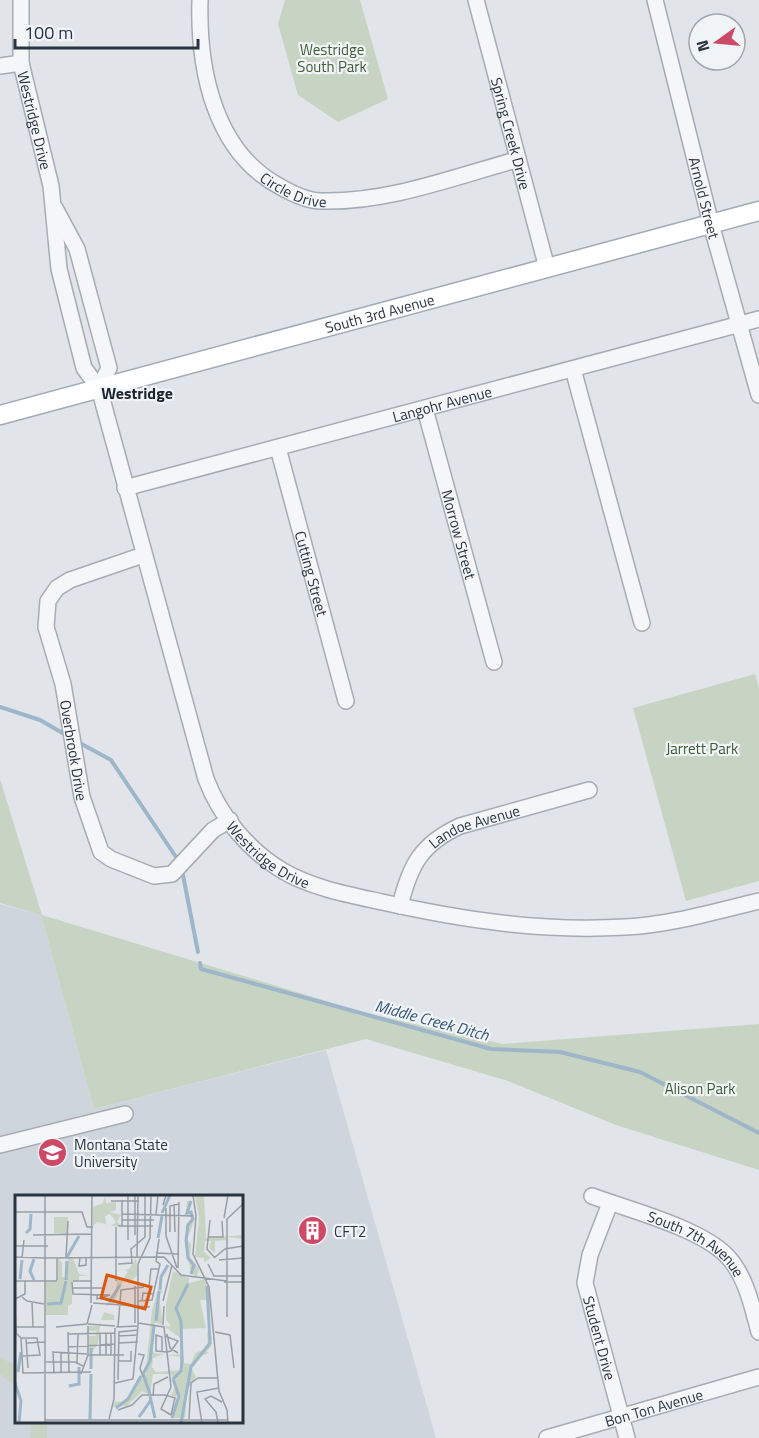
<svg xmlns="http://www.w3.org/2000/svg" width="759" height="1438" font-family="'Titillium Web',sans-serif">
  <rect width="100%" height="100%" fill="#e1e5ea"/>
  <path fill="#cfd5dc" fill-rule="evenodd" d="M0,904L41,915L94,1109L326,1050L436,1438H0ZM16,1196H242V1422H16Z"/>
  <g fill="#c8d4c3">
    <path d="M285,0H360L388,99L338,122L298,95L278,24Z"/>
    <path d="M755,674L759,688V881L686,901L633,708Z"/>
    <path d="M0,779L42,915L366,1013L503,1044L759,1024V1170L616,1125L508,1081L366,1039L94,1109L41,915L0,903Z"/>
    <path d="M0,1357L16,1366V1387L0,1374Z"/>
    <path d="M31,1422H47V1438H30Z"/>
  </g>
  <g fill="none" stroke-linecap="round" stroke-linejoin="round">
    <g stroke="#9db6c9" stroke-width="4">
      <path d="M0,707L40,720L66,735"/>
      <path d="M78,742L111,760L178,860"/>
      <path d="M182,870L198,952"/>
      <path d="M200,963L201,969L491,1049L560,1052L640,1072L759,1133"/>
    </g>
    <defs>
      <g id="minor">
        <path id="s1" d="M21,0V63L51,186L59,269L84,368L99,388L206,779C220,816 248,850 283,871C312,888 350,895 382,902C463,920 542,932 625,927C670,925 716,911 759,901"/>
        <path id="s2" d="M200,0C198,69 214,151 279,186C291,193 307,201 321,201C387,203 454,177 516,160"/>
        <path id="s3" d="M476,0L547,268"/>
        <path id="s4" d="M655,0L711,224L759,395"/>
        <path d="M0,66L21,63"/>
        <path d="M55,208L77,249L109,368L99,388"/>
        <path d="M573,369L642,623"/>
        <path id="s5" d="M425,409L494,662"/>
        <path id="s6" d="M278,448L346,701"/>
        <path id="s7" d="M125,488L759,319"/>
        <path id="s8" d="M143,555L70,580L57,588L48,601L46,627L63,684L82,797L101,852L111,859L154,876L172,874L213,830L230,820"/>
        <path id="s9" d="M400,906C410,865 421,844 460,826L589,790"/>
        <path d="M0,1145L125,1114"/>
        <path id="s10" d="M592,1196C630,1210 700,1228 727,1256C746,1276 752,1306 759,1332"/>
        <path id="s11" d="M610,1203L590,1255L585,1283L627,1438"/>
        <path id="s12" d="M547,1438L759,1377"/>
      </g>
      <g id="major">
        <path id="s13" d="M0,415L759,211"/>
      </g>
    </defs>
    <use href="#minor" stroke="#a6acb4" stroke-width="18"/>
    <use href="#major" stroke="#a1abb5" stroke-width="21"/>
    <use href="#minor" stroke="#f4f6f8" stroke-width="15"/>
    <use href="#major" stroke="#fff" stroke-width="18"/>
  </g>
  <defs>
    <symbol id="university-disc" viewBox="-11 -11 22 22"><circle r="9.5" fill="#cd4966" stroke="#f1f4f7"/><path d="M0-5L7-2L0 1L-7-2ZM-4 1L0 2.5L4 1V4Q0 6-4 4Z" fill="#fff"/></symbol>
    <symbol id="building-disc" viewBox="-11 -11 22 22"><circle r="9.5" fill="#cd4966" stroke="#f1f4f7"/><path d="M-4-6H4V6H1V3H-1V6H-4ZM-2.5-4.3h1.7v1.8h-1.7ZM.8-4.3h1.7v1.8H.8ZM-2.5-1h1.7V.8h-1.7ZM.8-1h1.7V.8H.8Z" fill="#fff"/></symbol>
  </defs>
  <g fill-rule="evenodd">
    <use href="#university-disc" x="36" y="1136" width="33" height="33"/>
    <use href="#building-disc" x="296" y="1214" width="33" height="33"/>
  </g>
  <g text-anchor="middle" dominant-baseline="central" stroke-width="4.5" stroke-linejoin="round" paint-order="stroke">
    <g font-size="15" fill="#415d37" stroke="#f1f4f7">
      <text x="332" y="49">Westridge<tspan x="332" dy="17">South Park</tspan></text>
      <text x="702" y="748">Jarrett Park</text>
      <text x="700" y="1088">Alison Park</text>
    </g>
    <g font-size="15" fill="#2a3441" stroke="#f1f4f7">
      <text stroke="none"><textPath href="#s1" startOffset="122">Westridge Drive</textPath></text>
      <text stroke="none"><textPath href="#s3" startOffset="138">Spring Creek Drive</textPath></text>
      <text stroke="none"><textPath href="#s2" startOffset="228">Circle Drive</textPath></text>
      <text stroke="none"><textPath href="#s4" startOffset="204">Arnold Street</textPath></text>
      <text stroke="none"><textPath href="#s13" startOffset="393">South 3rd Avenue</textPath></text>
      <text stroke="none"><textPath href="#s7" startOffset="328">Langohr Avenue</textPath></text>
      <text stroke="none"><textPath href="#s5" startOffset="130">Morrow Street</textPath></text>
      <text stroke="none"><textPath href="#s6" startOffset="130">Cutting Street</textPath></text>
      <text stroke="none"><textPath href="#s8" startOffset="261">Overbrook Drive</textPath></text>
      <text stroke="none"><textPath href="#s9" startOffset="118">Landoe Avenue</textPath></text>
      <text stroke="none"><textPath href="#s1" startOffset="906">Westridge Drive</textPath></text>
      <text stroke="none"><textPath href="#s10" startOffset="116">South 7th Avenue</textPath></text>
      <text stroke="none"><textPath href="#s11" startOffset="141">Student Drive</textPath></text>
      <text stroke="none"><textPath href="#s12" startOffset="111">Bon Ton Avenue</textPath></text>
    </g>
    <g font-size="15" fill="#2a3441" stroke="#f1f4f7" text-anchor="start">
      <text x="74" y="1144">Montana State<tspan x="74" dy="17">University</tspan></text>
      <text x="334" y="1231">CFT2</text>
    </g>
    <g font-size="16" font-weight="bold" fill="#1c2532" stroke="#f1f4f7">
      <text x="137" y="393">Westridge</text>
    </g>
    <g font-size="16" font-style="italic" fill="#345675" stroke="#f1f4f7">
      <text transform="translate(432 1020) rotate(15)">Middle Creek Ditch</text>
    </g>
  </g>
  <g transform="translate(15 1195)">
    <rect width="228" height="228" fill="#e1e5ea"/>
    <path d="M180,0H189L191,43L228,40V44L212,42V45L200,46V58L194,53L196,46H190L189,57L196,63L189,67V63L180,62L184,22ZM90,1L91,8L101,7V15L95,17L106,20L102,27L106,30V24V31H96L101,27L95,19L90,21L92,34L91,29L82,27L78,31V12L88,8ZM172,6H177L174,15L179,26L172,45L176,49L175,62L184,74L182,82L176,78L173,63L171,44L173,37L170,32L177,23L171,19ZM39,22H53V39L39,38ZM43,63L47,68V82H53V63H58L64,79L74,81H64V86L57,87V109L53,110V120H30V87L43,85ZM121,63L123,80L117,85L108,86L99,108L91,111L101,94L102,85H108L113,76L109,75L114,74ZM158,76L174,83V88L190,84L195,107L194,117L192,105H185L191,133L167,134L169,168L176,169L180,158L193,153L192,137L197,142L196,152L191,156L194,158L183,162L176,172L181,182L172,194L170,223H158L164,202L156,201L160,191L156,179H138L135,200L127,196L112,211L98,212L100,206L107,207L117,198L123,183H130L137,115L143,95L148,96L144,101L148,129L140,128L137,153L139,158L149,159L138,163L137,172L141,177L165,175V162L151,160L166,159L165,143L149,131H156L151,125V109ZM89,117L99,120V125H86L83,149L75,160L73,141H80L82,136H73V131H84Z" fill="#c8d4c3"/>
    <path fill="none" stroke="#9db6c9" stroke-width="3" d="M176,6L172,18L176,17L178,24L173,30L171,45L173,63L179,70L176,79M147,18L155,0M11,38L15,34L16,19M143,43L147,21M52,62L64,41M19,64L15,76L19,85M5,84L7,65M51,85L52,66M145,95L146,82L153,70M94,107L105,90M32,109L46,108L51,86M141,126L144,96M76,153V174M3,177L6,157M158,184L166,176L167,167L166,126L161,113L173,89M0,188L6,206L4,228M54,191L64,189V172M135,199L128,179L135,166L139,131M135,201L140,223M101,213L113,204L126,181M124,222L136,205M157,223L164,201L158,184M75,224L76,179M166,228L176,172L195,148L192,91"/>
    <path fill="none" stroke="#989ea6" stroke-width="1.5" d="M30,0V228M77,0H151L148,10M113,0V45M178,0L181,21L178,59L194,92L204,196L212,215L213,228M96,6H124M159,9L160,37M151,13V41L162,73M0,17H67L72,32H78M107,19L178,21M141,19L143,0M209,23L213,0M107,25H139M195,25L192,54L200,63M103,31H138M107,31V5M101,32V86M155,37V11L164,9M18,40L77,39M120,40V0M193,42H208L207,26M0,51H33M141,58L164,59M0,62L29,63M51,62L53,26M122,62L123,0M7,63L9,45M29,63L149,62L166,80L212,86M42,63V85M65,63L64,71L71,70V63M199,63L210,54L228,51M204,65L228,63M103,69L117,68L116,54L130,42V0M193,69L199,81H228M163,73L164,7M0,86H42M58,86H77M212,86V24L228,9M57,87L58,99L95,100M209,87H228M212,87V122M134,92L136,74H143M58,93H88M82,99V104L95,100M7,102L12,106L29,109M0,104L10,99V86M123,106L137,105L145,69L141,66L144,44M127,106L128,98L138,99M148,106L157,70M17,107L18,132M76,108L77,0M78,108L135,112M0,112L1,138L6,143M120,128V91M123,128L149,132L156,192L146,214L156,220M72,129L77,110M73,129L100,131M148,130L149,111M73,131V159M0,132H29M41,132L72,129M101,132L123,131V69L135,43L136,0M103,132L106,95L129,92M53,137L54,178M200,137L215,140L219,173M53,139L100,138M152,139L155,153L163,158M103,141L123,140M6,143H22L25,160L8,161M6,143L8,178M11,144L13,173M12,148L30,147M103,148L123,147M53,152L100,149M38,156L39,179M147,156V142L141,140V156L152,157L156,156L163,146L150,141M38,157L72,159M46,157V178M123,159L129,160L125,173L128,182M85,160V138M91,160V138M96,160V138M103,166H116V156M30,167H60L68,171M62,168L63,139M7,178L76,177M66,179L73,160H109M103,185L104,137L123,135M100,188L118,184L123,131M138,201L139,189L153,182M103,215L117,210L127,200H150L160,203L156,220M94,224L99,204L100,133M174,224L176,188L183,183H203M30,225H213M187,228L182,197L204,193M203,228L201,217L190,204L196,201L207,207"/>
    <path fill="#de570f" fill-opacity="0.15" stroke="#de570f" stroke-width="3" d="M92,80L136,92L130,114L86,103Z"/>
    <rect width="228" height="228" fill="none" stroke="#2a3441" stroke-width="3"/>
  </g>
  <g transform="translate(717 42) rotate(255)"><circle r="28" fill="#f1f4f7" stroke="#a1a7ae" stroke-width="1.5"/>
  <path d="M0-4.5L10 22L0 15L-10 22Z" fill="#cd4966"/>
  <text y="-9" font-size="16" font-weight="bold" text-anchor="middle" fill="#2a3441">N</text>
  </g>
  <path d="M15 39v9h183v-9" fill="none" stroke="#2a3441" stroke-width="3"/>
  <text x="24" y="39" font-size="18" fill="#2a3441" stroke="#f1f4f7" stroke-width="4.5" paint-order="stroke">100 m</text>
</svg>
